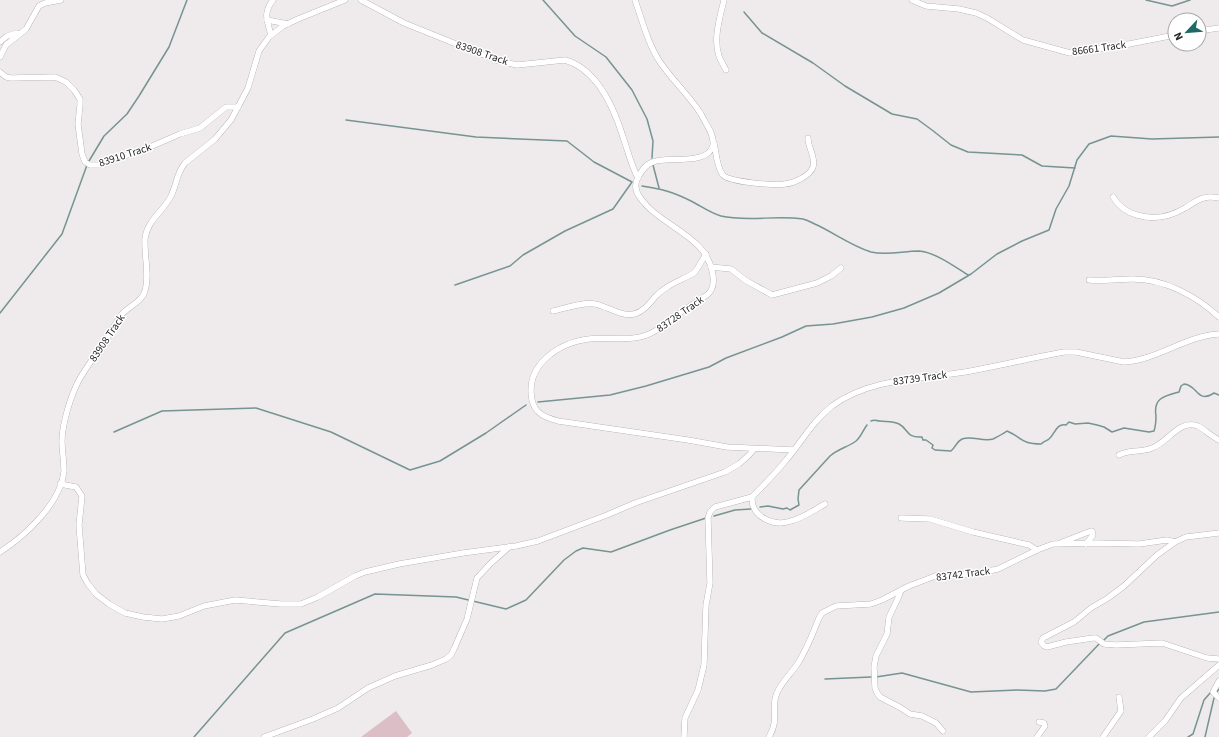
<svg xmlns="http://www.w3.org/2000/svg" width="1219" height="737" font-family="'Source Sans 3',sans-serif">
  <rect width="100%" height="100%" fill="#efeaeb"/>
  <path fill="#dcbfc6" d="M396,711L412,733L407,737H361Z"/>
  <g fill="none" stroke-linecap="round" stroke-linejoin="round">
    <g stroke="#759492" stroke-width="1.5">
      <path d="M543,0L575,36L606,57L632,90L647,119L653,141L652,158"/>
      <path d="M1146,0L1172,6L1190,0"/>
      <path d="M744,12L762,33L813,63L845,86L892,114L917,119L932,130L951,145L968,152L1022,155L1042,166L1075,168"/>
      <path d="M346,120L476,137L567,141L594,162L632,182L613,209L565,231L523,255L510,266L455,285"/>
      <path d="M89,161L104,136L127,114L139,96L169,47L187,0"/>
      <path d="M653,165L659,188"/>
      <path d="M642,186C662,189 673,192 691,201C701,206 710,213 721,216C746,222 776,215 803,219C808,220 812,223 817,225C834,233 852,246 871,252C887,256 903,251 919,251C935,252 955,267 968,275"/>
      <path d="M0,313L62,234L87,165"/>
      <path d="M538,402L610,395L646,386L709,367L726,358L782,337L806,326L833,324L872,317L904,308L939,293L971,274L997,254L1022,241L1049,230L1056,209L1069,186L1077,160L1089,144L1111,136L1152,139L1219,137"/>
      <path d="M871,421C875,419 876,421 880,421C886,422 892,421 899,424C909,429 905,438 922,437L923,440H926L933,445L932,448L935,450L951,451C956,447 956,442 962,439C972,435 982,442 993,439C997,437 1003,434 1007,431C1023,438 1021,444 1041,444C1044,441 1047,441 1049,439C1055,434 1056,423 1066,425L1069,422L1075,424L1088,423L1097,425L1104,427L1112,432L1124,428L1149,432L1154,431C1156,425 1156,422 1156,416C1153,398 1164,396 1179,392L1181,386L1184,384C1198,385 1197,404 1214,393L1219,395"/>
      <path d="M114,432L162,411L256,408L331,432L410,470L440,461L486,433L526,405"/>
      <path d="M760,507L768,506L783,509L787,508L790,510L799,505L798,499L799,490L830,456C838,449 848,447 856,441C861,437 863,430 867,425"/>
      <path d="M714,516L735,510L751,509"/>
      <path d="M1103,641L1108,636L1144,622L1219,612"/>
      <path d="M876,677L902,673L971,692L1017,690L1045,691L1056,689L1100,643"/>
      <path d="M825,679L871,677"/>
      <path d="M1216,693L1219,689"/>
      <path d="M194,737L285,633L375,594L456,597L506,609L526,600L564,560L576,551L583,548L611,552L670,530L706,518"/>
      <path d="M1188,737L1193,734L1204,700L1211,692"/>
      <path d="M1205,737L1214,698"/>
    </g>
    <defs>
      <g id="minor">
        <path d="M361,0L404,23L496,60L517,65L565,60C597,69 614,108 623,137C628,151 631,165 638,178"/>
        <path d="M635,0C642,20 648,44 660,62C672,80 689,95 701,114C705,123 715,135 713,145C709,166 666,156 653,162C646,164 642,170 638,177C635,183 635,190 639,196C660,228 708,234 713,276C714,283 713,290 707,295C696,302 685,309 674,317C666,323 659,330 649,334C631,342 609,337 589,339C558,343 525,365 532,400C535,414 545,417 558,421L688,440L727,447L794,450"/>
        <path d="M724,0C720,17 713,39 719,56C721,61 724,66 726,70"/>
        <path d="M912,0L926,6L959,9L976,13L987,18L1023,40L1070,53L1124,45L1175,35"/>
        <path d="M267,20L288,24"/>
        <path d="M1199,31L1219,28"/>
        <path d="M271,35C267,20 263,13 273,0"/>
        <path d="M0,42L7,36L17,33"/>
        <path d="M0,57L6,45L26,29L39,6L45,3L61,0"/>
        <path d="M0,72L6,77L11,78L55,77L66,82L74,90L80,99V105L78,124L82,154L85,162L90,165H100L111,161L150,147L180,134L200,128L226,107H238"/>
        <path d="M714,143C716,151 717,169 723,175C729,182 776,186 785,184C794,183 810,176 813,167C816,157 808,148 808,138"/>
        <path d="M1113,197C1119,207 1126,212 1137,215C1154,220 1170,217 1185,208C1191,205 1197,199 1204,198C1209,196 1214,197 1219,198"/>
        <path d="M711,267L731,269L745,280L772,295L817,283L831,276L841,268"/>
        <path d="M1089,280C1104,281 1118,279 1133,279C1165,279 1196,296 1219,317"/>
        <path d="M553,311C566,308 582,302 595,304C607,306 621,317 634,314C643,312 649,304 655,297C666,285 680,281 694,273L697,269L706,254"/>
        <path d="M1119,455C1131,449 1140,453 1152,448C1168,443 1178,419 1198,426C1205,430 1211,436 1219,440"/>
        <path d="M60,484L76,487L82,496L79,525L83,575L88,584L96,594L109,604L125,613L143,617L162,619L179,616L204,606L235,600L281,604H301L318,597L355,576L365,572L399,564L463,553L516,546L538,541L607,515L635,503L725,472L739,464L749,455L754,449"/>
        <path d="M825,504C814,510 803,518 791,521C774,527 751,517 752,497C764,485 776,473 787,459C802,441 813,421 832,406C870,378 921,379 965,372C998,366 1031,358 1064,352H1076L1124,362C1157,360 1186,336 1219,334"/>
        <path d="M901,518L930,519L973,532L1029,545L1037,550"/>
        <path d="M1175,542L1157,555L1124,586L1108,598L1091,608L1074,622L1043,638L1041,642L1044,646L1047,647L1066,642L1093,638H1096L1104,644L1116,645L1162,643L1207,658L1219,659"/>
        <path d="M1060,543L1091,531H1092L1093,535L1086,544"/>
        <path d="M0,552C25,536 61,503 64,471C64,461 62,451 62,441C62,424 71,395 79,380C87,366 97,353 106,340C111,331 116,322 122,314C129,306 142,302 145,291C150,275 144,256 145,239C147,220 163,212 171,196C177,184 176,174 185,163L215,139L231,120L248,88L259,51L269,37L283,26L298,19L345,0"/>
        <path d="M901,590L899,596L889,617L887,634L876,656L874,667L875,688L877,693L880,697L901,708L910,714L922,716L936,723L943,731"/>
        <path d="M1219,681L1213,692L1219,698"/>
        <path d="M264,737L313,719L338,708L368,688L395,676L432,665L446,659L451,655L454,649L467,619L477,578L490,564L509,547"/>
        <path d="M684,737L685,718L698,690L704,665L706,605L710,583L708,518L710,512L715,507L752,497"/>
        <path d="M769,737C780,719 770,708 777,693C782,681 792,673 798,663C807,649 813,633 819,618L822,613L836,606L871,604L882,600L909,586L938,575L974,574L998,569L1037,550L1053,544L1096,543L1139,544L1167,540L1175,542L1186,537L1219,533"/>
        <path d="M1037,737L1045,726L1044,723L1039,722"/>
        <path d="M1103,737L1121,711L1119,697"/>
        <path d="M1149,737L1165,721L1181,698L1219,665"/>
      </g>
    </defs>
    <use href="#minor" stroke="#9e999a" stroke-width="6"/>
    <use href="#minor" stroke="#fff" stroke-width="5.5"/>
  </g>
  <g text-anchor="middle" dominant-baseline="central" stroke-width="3" stroke-linejoin="round" paint-order="stroke">
    <g font-size="11" fill="#272525" stroke="#fff">
      <text transform="translate(1099 48) rotate(-8)">86661 Track</text>
      <text transform="translate(482 53) rotate(19)">83908 Track</text>
      <text transform="translate(125 155) rotate(-18)">83910 Track</text>
      <text transform="translate(680 314) rotate(-35)">83728 Track</text>
      <text transform="translate(107 338) rotate(-56)">83908 Track</text>
      <text transform="translate(920 378) rotate(-8)">83739 Track</text>
      <text transform="translate(963 574) rotate(-7)">83742 Track</text>
    </g>
  </g>
  <g transform="translate(1187 32) rotate(244)"><circle r="19" fill="#ffffff" stroke="#a9a8a8"/>
  <path d="M0-3L7 15L0 10L-7 15Z" fill="#1c6967"/>
  <text y="-6" font-size="11" font-weight="bold" text-anchor="middle" fill="#272525">N</text>
  </g>
</svg>
